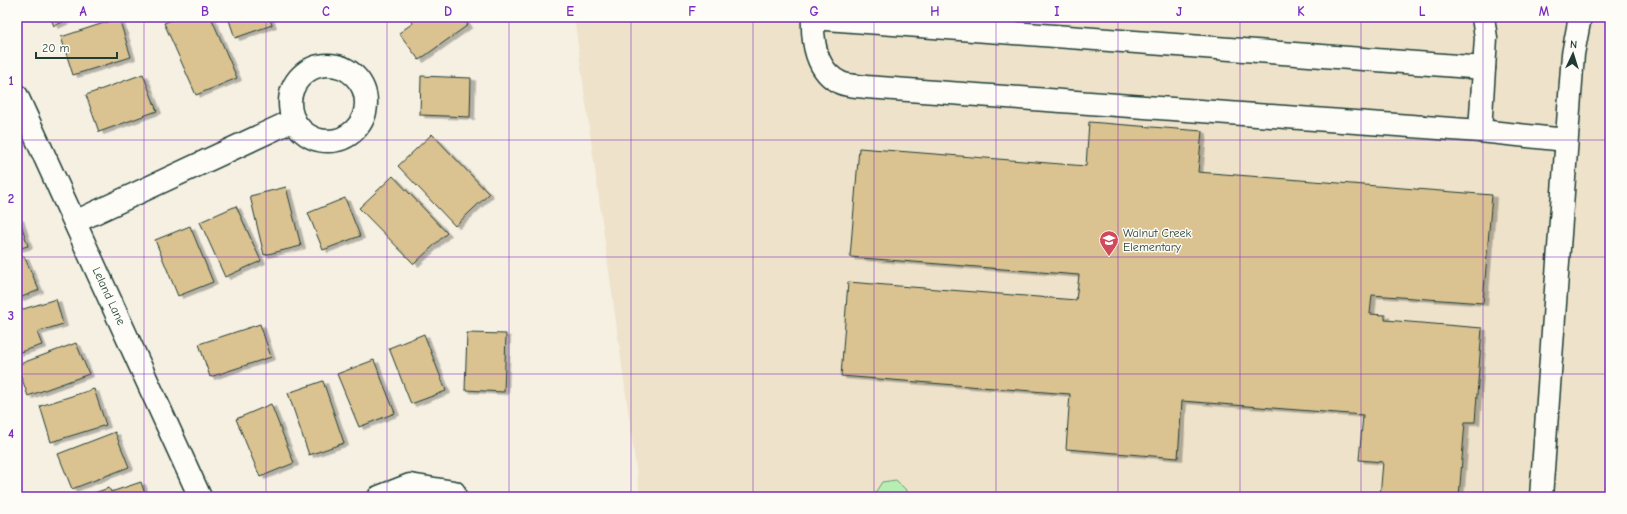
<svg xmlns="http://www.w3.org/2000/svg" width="1627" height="514" font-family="'Comic Neue',sans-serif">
  <defs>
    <filter id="shadow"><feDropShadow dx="4.5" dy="2.5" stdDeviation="0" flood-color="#0004"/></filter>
  </defs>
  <rect width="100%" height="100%" fill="#f6f0e3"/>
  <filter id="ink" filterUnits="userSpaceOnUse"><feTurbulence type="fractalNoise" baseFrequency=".025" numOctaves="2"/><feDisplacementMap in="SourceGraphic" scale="8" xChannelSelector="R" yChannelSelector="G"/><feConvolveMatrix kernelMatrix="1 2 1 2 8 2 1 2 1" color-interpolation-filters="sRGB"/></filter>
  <g filter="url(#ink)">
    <path fill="#eee2ca" d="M574,17H1610V497H640Z"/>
    <path fill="#b7efb3" stroke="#6b9674" d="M896,480L908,492L910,497H877L875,493L882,482Z"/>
    <g fill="#dbc291" stroke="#1f3d34" filter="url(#shadow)">
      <path d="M50,17H73L54,26Z"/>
      <path d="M178,17H211L237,78L196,95L164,23Z"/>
      <path d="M228,17H269L272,25L235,38Z"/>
      <path d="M409,17H462L468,25L419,60L399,33L413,23Z"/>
      <path d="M119,18L131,57L73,75L61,37Z"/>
      <path d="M143,74L157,111L99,132L86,95Z"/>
      <path d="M421,76L471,78L470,117L420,115Z"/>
      <path d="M1089,122L1202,131L1198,172L1492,195L1483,303L1372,295L1370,314L1385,315V320L1482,328L1475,422H1465L1459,497H1380L1383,462L1359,460L1363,415L1182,401L1178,458L1066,449L1070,394L841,376L848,282L1076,300L1079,275L850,257L859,148L1086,166Z"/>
      <path d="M432,134L489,194L455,226L398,166Z"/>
      <path d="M393,176L447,233L414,264L359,208Z"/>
      <path d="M286,187L301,246L264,255L250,196Z"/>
      <path d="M345,198L360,236L323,250L308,213Z"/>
      <path d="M236,206L261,261L225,277L200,222Z"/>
      <path d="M19,218L28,246L17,249V219Z"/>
      <path d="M190,226L213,282L178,296L155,240Z"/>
      <path d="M24,256L39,290L17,299V259Z"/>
      <path d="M56,299L63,324L37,332L42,345L17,353V311Z"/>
      <path d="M260,324L271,357L210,377L199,344Z"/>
      <path d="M467,333L506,334L504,392L465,390Z"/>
      <path d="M424,334L446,391L411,404L389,348Z"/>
      <path d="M76,343L89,374L28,396L17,365Z"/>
      <path d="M374,360L395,413L359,427L337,374Z"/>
      <path d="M323,381L344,443L309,455L288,393Z"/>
      <path d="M94,389L106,425L51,442L40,406Z"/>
      <path d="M271,404L294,463L260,477L236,419Z"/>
      <path d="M115,432L129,467L72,489L58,454Z"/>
      <path d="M141,482L146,497H82L109,488L111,492Z"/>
    </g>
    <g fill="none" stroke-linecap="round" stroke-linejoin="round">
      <defs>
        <g id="minor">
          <path d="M813,17C812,41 816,72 841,83C848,86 859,86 866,87L1480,131L1566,140"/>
          <path d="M813,18L1484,68"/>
          <circle cx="328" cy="103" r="38"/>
          <path d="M17,96L200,497"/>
          <path d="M1480,131L1486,38L1483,17"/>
          <path d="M75,222L294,120"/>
          <path d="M379,497L410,485L454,492"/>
          <path d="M1541,497L1573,54L1580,17"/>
        </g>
      </defs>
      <use href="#minor" stroke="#1f3d34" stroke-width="25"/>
      <use href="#minor" stroke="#fdfcf7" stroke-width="22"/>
    </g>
  </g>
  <path fill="none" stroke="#7b2cbf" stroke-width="1" stroke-opacity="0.55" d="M144,17V497M266,17V497M387,17V497M509,17V497M631,17V497M753,17V497M874,17V497M996,17V497M1118,17V497M1240,17V497M1361,17V497M1483,17V497M17,140H1610M17,257H1610M17,374H1610"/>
  <defs>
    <symbol id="school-pin" viewBox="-11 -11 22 30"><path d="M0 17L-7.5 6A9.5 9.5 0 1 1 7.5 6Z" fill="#d1495b" stroke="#fdfcf7"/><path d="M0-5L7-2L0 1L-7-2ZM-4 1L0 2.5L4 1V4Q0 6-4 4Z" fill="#fff"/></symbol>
  </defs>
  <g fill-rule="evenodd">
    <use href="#school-pin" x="1098" y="229" width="22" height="30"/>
  </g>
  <g text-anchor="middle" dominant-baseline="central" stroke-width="3" stroke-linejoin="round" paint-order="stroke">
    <g font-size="12" fill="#1f3d34" stroke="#fdfcf7" text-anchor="start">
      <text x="1123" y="233">Walnut Creek<tspan x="1123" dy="14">Elementary</tspan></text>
    </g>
    <g font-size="12" fill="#1f3d34" stroke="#fdfcf7">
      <text transform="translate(109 296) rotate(65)">Leland Lane</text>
    </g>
  </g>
  <rect width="1627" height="514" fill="none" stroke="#fdfcf7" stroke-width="44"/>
  <g transform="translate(1573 54) rotate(4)" stroke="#fdfcf7" stroke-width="3" paint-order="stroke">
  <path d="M0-3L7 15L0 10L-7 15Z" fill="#1f3d34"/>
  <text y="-6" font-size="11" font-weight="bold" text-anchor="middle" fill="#1f3d34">N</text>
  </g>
  <path d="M36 52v6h81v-6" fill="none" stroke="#1f3d34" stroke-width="2"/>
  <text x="42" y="52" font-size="12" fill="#1f3d34" stroke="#fdfcf7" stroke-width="3" paint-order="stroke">20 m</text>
  <rect x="22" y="22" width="1583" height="470" fill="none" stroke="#7b2cbf" stroke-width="1.5"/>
  <g font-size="13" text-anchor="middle" font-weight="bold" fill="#7b2cbf">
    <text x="83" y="16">A</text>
    <text x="205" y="16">B</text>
    <text x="326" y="16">C</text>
    <text x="448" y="16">D</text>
    <text x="570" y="16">E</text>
    <text x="692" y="16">F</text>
    <text x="814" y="16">G</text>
    <text x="935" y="16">H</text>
    <text x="1057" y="16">I</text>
    <text x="1179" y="16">J</text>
    <text x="1301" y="16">K</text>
    <text x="1422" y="16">L</text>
    <text x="1544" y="16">M</text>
    <text x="11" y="85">1</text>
    <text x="11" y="203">2</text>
    <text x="11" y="320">3</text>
    <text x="11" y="438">4</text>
  </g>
</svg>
